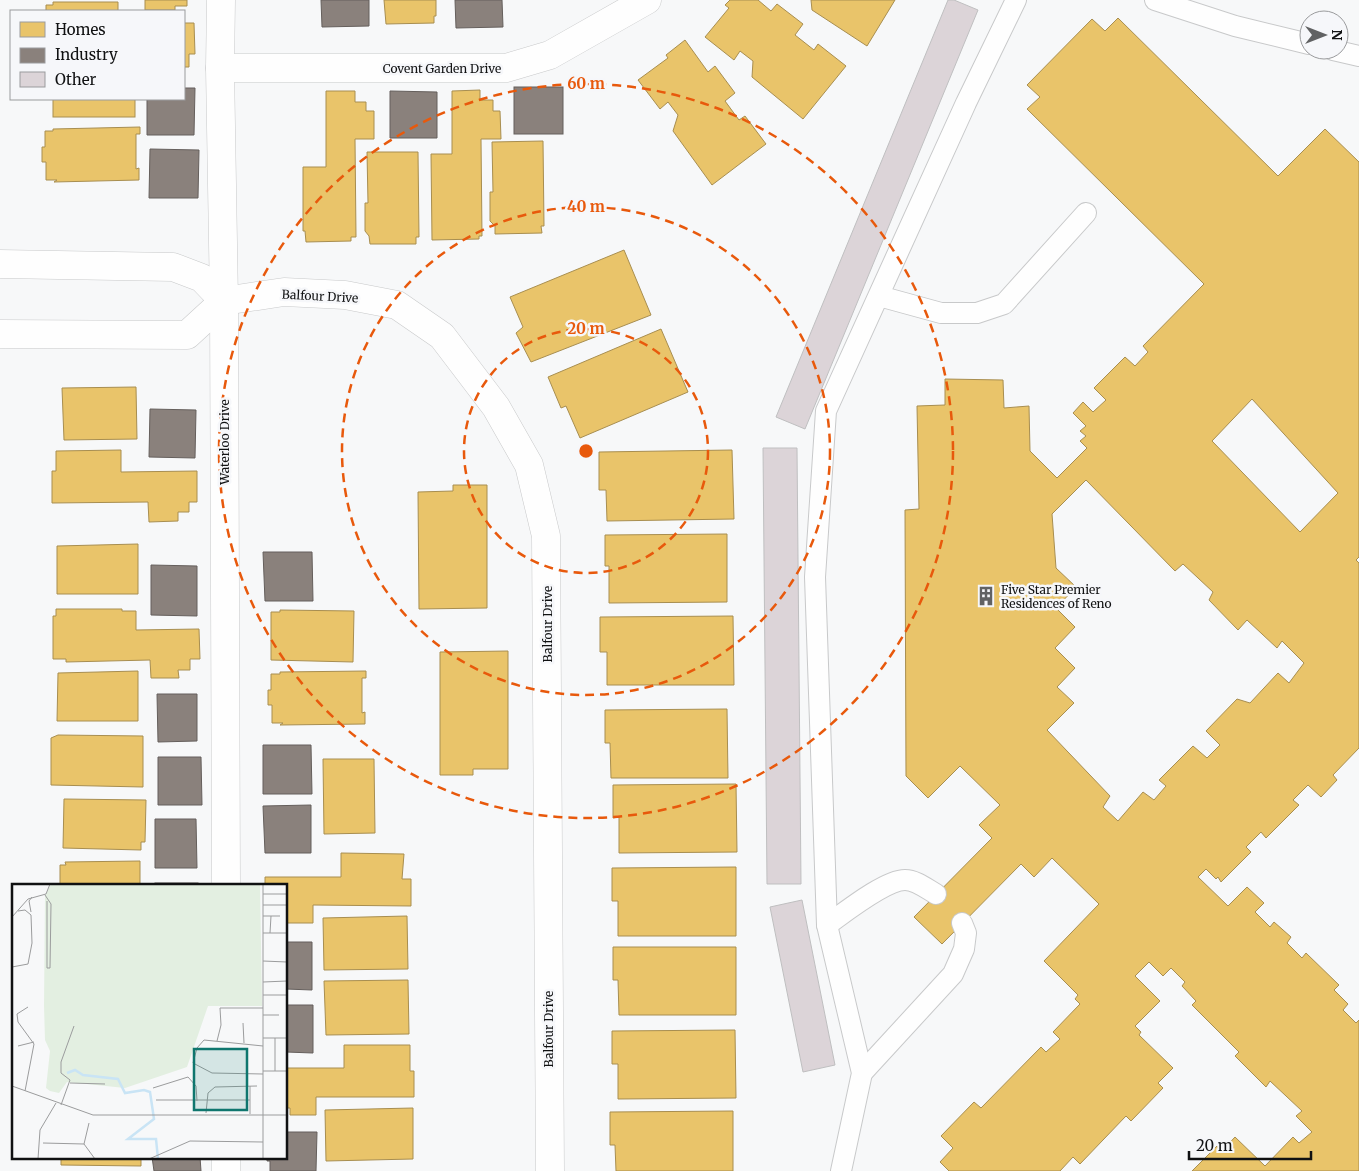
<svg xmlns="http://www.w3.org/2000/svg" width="1359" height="1171" font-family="Merriweather,serif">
  <rect width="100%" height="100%" fill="#f7f8f9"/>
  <g fill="#e9c46a" stroke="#a88e50" fill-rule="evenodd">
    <path d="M145,0H187V6H175V10H145Z"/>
    <path d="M384,0H436V16H434V23L386,24Z"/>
    <path d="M730,0H758L771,11L777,4L803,24L795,35L814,50L818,44L846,66L803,119L752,77L753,61L740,51L734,60L705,37L729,8L725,5Z"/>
    <path d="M811,0H895L867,46L812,10Z"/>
    <path d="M53,2H118V11H46V5H53Z"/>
    <path d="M1118,18L1278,176L1325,129L1359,162V557L1356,560L1359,563V748L1333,775L1337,780L1321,797L1308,785L1293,800L1299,805L1266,838L1261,832L1246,847L1251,852L1221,882L1218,877L1216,879L1206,869L1198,877L1228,906L1247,887L1264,903L1255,912L1270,927L1274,922L1291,937L1287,943L1302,958L1306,953L1339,985L1334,990L1348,1004L1343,1010L1356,1023L1359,1020V1171H1192L1217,1146L1221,1152L1235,1137L1265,1166L1293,1137L1299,1143L1312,1132L1296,1116L1302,1111L1270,1081L1266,1087L1235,1056L1239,1052L1192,1005L1196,1001L1182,986L1185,982L1171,968L1163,976L1149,962L1135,976L1160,1001L1135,1026L1141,1032L1139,1035L1173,1068L1158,1083L1163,1088L1131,1121L1126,1116L1080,1164L1073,1157L1060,1171H949L940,1162L953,1148L941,1136L974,1102L981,1108L1041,1047L1046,1052L1060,1039L1053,1032L1080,1004L1075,999L1078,995L1044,961L1099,904L1052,858L1034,877L1021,864L942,944L914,917L992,838L979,825L1000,805L960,766L928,798L906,776L905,510L919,509L917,406L945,405V379L1003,380L1004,408L1029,406L1030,451L1057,478L1087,448L1080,441L1086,436L1080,431L1086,426L1073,413L1083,402L1093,412L1106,400L1094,388L1125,357L1135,366L1148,352L1143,346L1204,284L1027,109L1040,97L1027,85L1092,19L1105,31ZM1252,399L1338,493L1300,532L1212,441ZM1086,480L1175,571L1183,564L1213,592L1209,600L1238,630L1247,620L1277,648L1282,641L1304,663L1289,683L1278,673L1250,703L1237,699L1206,731L1220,745L1207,758L1193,746L1159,780L1166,786L1154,800L1143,792L1118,821L1103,807L1110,796L1047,730L1074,703L1057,687L1075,668L1055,648L1075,627L1056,608L1076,587L1056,568L1052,514Z"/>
    <path d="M184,23H194L195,54H189V67H184Z"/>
    <path d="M685,40L708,72L715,66L735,93L725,101L739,120L745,116L766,144L712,185L673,131L678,115L668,102L660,109L638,80L668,58L666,55Z"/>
    <path d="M480,90V100H493V111H500L501,139H481L482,236H479V239L432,240L431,154H452V91Z"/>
    <path d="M326,91H355V102H366V111H374V139H355L356,237H351V241L306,242L305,231H303V167H326Z"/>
    <rect x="53" y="99" width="82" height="18"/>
    <path d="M140,127V134H136V169L139,168V180L54,182L57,180H46V162H42V147H45V131H53V129Z"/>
    <path d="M543,141L544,226H541L542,233L495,234V226L490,221V192H493L492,142Z"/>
    <path d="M367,152H418L419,237H416V244H370L369,236L365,231V203H368Z"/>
    <path d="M624,250L651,315L531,362L516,333L523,327L510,297Z"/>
    <path d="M661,329L688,392L580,438L566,406L561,408L548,377Z"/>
    <path d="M136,387L137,439L64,440L62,388Z"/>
    <path d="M121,450V472L197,471V502H189V512H178V521L149,522L148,502L52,503V471H56V451Z"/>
    <path d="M732,450L734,519L607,521L606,490H599V452Z"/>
    <path d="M453,485H487V608L419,609L418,492L453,491Z"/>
    <path d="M727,534V602L609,603V566H605V535Z"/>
    <path d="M138,544V594H57V546Z"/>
    <path d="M56,609H122V611H136V630L199,629L200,659H190V670H178L179,678H151L150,660L66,662V659H53V616H56Z"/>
    <path d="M280,610L354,611L353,662L271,660V612H280Z"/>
    <path d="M733,616L734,685H607V652H600V617Z"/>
    <path d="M508,651V769H473V775H440V652Z"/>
    <path d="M138,671V721H57L58,673Z"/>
    <path d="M366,671V678H362V713L365,712V724L280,725L283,723H272V705H268V690H271V674H280V672Z"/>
    <path d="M727,709L728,778H611L610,743H605V710Z"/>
    <path d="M58,735L143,736V787L51,785V738Z"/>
    <path d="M323,759H374L375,833L324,834Z"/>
    <path d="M736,784L737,852L619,853V817L613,818V785Z"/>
    <path d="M64,799L146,800L145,842H141V850L63,848Z"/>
    <path d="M341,853L404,854L402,879H411V906L313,905V923H286V885H265V877H341Z"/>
    <path d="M140,861V885H60V865H66L65,862Z"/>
    <path d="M736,867V936H618V901H612V868Z"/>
    <path d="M407,916L408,969L324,970L323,918Z"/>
    <path d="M613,947H736V1015H619L618,980H613Z"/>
    <path d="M408,980L409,1034L326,1035L324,981Z"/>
    <path d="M735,1030L736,1098L618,1099V1064H612V1031Z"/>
    <path d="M344,1045H410V1071H414V1097H316V1115H290V1108H286V1068H344Z"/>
    <path d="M413,1108V1159L326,1161L325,1110Z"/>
    <path d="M733,1111V1171H616L615,1145H610V1112Z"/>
    <path d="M61,1157H141V1166L61,1165Z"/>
  </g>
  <g fill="#8a817c" stroke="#655f5c">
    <path d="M321,0H369V26L322,27Z"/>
    <path d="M455,0H502L503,27L456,28Z"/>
    <rect x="514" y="87" width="49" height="47"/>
    <path d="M184,88H195L194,135H147V99H184Z"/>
    <path d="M390,91L437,92V138H390Z"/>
    <path d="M150,149L199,150L198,198H149Z"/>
    <path d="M150,409L196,410L195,458L149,457Z"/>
    <path d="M263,552H312L313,601H265Z"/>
    <path d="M151,565L197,566V616L151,615Z"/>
    <path d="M157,694H197V741L158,742Z"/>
    <path d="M263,745H311L312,794H263Z"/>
    <path d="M158,757H201L202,805H158Z"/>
    <path d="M311,805V853H265L263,806Z"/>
    <path d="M155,819H196L197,868H155Z"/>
    <rect x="155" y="883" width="43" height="2"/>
    <path d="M286,942H312V990L286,989Z"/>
    <path d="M286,1005H313V1053L286,1052Z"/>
    <path d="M286,1132H317L316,1171H270V1161H267V1157H286Z"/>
    <path d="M152,1157H200L201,1171H154Z"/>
  </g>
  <g fill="#dcd4d8" stroke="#bfbfc0">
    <path d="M948,0H954L978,10L805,429L776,417Z"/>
    <path d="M763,448H797L801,884H767Z"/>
    <path d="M802,900L835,1065L803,1072L770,907Z"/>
  </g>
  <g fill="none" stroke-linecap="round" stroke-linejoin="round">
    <defs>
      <g id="service">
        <path d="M1155,0L1235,26L1309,44"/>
        <path d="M1333,50L1359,56"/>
        <path d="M879,296L941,313H977L1004,304L1086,213"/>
        <path d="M827,925C844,913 885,880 905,880C916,880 927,889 936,894"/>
        <path d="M862,1073L953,974L964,949L966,933L962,923"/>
        <path d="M841,1171L862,1073L827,925L815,577L826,411L966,103L1016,0"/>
      </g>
      <g id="minor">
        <path d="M221,0L220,68L224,301L226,885"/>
        <path d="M220,68H506L550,55L647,0"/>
        <path d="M0,264L173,267L202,278L224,301"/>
        <path d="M0,334L187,335L224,301L284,292L345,295L397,305L442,336L496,407L529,465L546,536L550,1171"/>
        <path d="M226,1157V1171"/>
      </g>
    </defs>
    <use href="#service" stroke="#c8c9ca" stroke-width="22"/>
    <use href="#minor" stroke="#c8c9ca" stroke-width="29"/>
    <use href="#service" stroke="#fefefe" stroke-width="20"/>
    <use href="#minor" stroke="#fefefe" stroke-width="28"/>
  </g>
  <g fill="none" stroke="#e8590c" stroke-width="2.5" stroke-dasharray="9 6">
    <circle cx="586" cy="451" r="122"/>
    <circle cx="586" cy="451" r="244"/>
    <circle cx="586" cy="451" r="367"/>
  </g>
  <defs>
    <symbol id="building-bare" viewBox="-9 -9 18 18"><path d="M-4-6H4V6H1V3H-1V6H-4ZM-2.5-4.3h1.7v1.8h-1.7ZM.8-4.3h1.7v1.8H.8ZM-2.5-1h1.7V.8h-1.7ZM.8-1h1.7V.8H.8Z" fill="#616263" stroke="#f6f7fa" stroke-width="2.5" paint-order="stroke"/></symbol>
  </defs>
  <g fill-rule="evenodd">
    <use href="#building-bare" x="972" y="582" width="28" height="28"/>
  </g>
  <g text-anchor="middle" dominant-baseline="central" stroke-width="5" stroke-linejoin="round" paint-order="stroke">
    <g font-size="12" fill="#101112" stroke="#f6f7fa">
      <text x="442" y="68">Covent Garden Drive</text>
      <text transform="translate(320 296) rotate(3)">Balfour Drive</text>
      <text transform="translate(224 442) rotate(-90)">Waterloo Drive</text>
      <text transform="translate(547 624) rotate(-90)">Balfour Drive</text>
      <text transform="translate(548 1029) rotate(-90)">Balfour Drive</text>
    </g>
    <g font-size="12" fill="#101112" stroke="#f6f7fa" text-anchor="start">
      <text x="1001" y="589">Five Star Premier<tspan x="1001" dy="14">Residences of Reno</tspan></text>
    </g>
  </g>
  <g transform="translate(12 884)">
    <rect width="275" height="275" fill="#f7f8f9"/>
    <path d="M39,0H248L250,122H196L175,183L113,204L55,198L47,209L38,207L34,204L38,167L33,156L32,122L33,12Z" fill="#e3efe1"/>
    <path fill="none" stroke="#c9e4f5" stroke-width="2.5" d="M55,189L63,186L71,191L106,195L113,209L132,206L138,208L142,235L116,255H144L146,275"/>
    <path fill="none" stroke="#9b9c9d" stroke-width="1" d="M251,0V231H275M251,10H275M33,11L39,20L38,84H35V17M251,21H275M19,28L17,17L20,13M251,32H268M0,33L16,15L34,10L38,0M251,49H275M258,49L259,32M251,77L275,78M0,83L16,80L20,59L19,31L13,26L6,27M251,98L275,97M251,111H275M251,131H267M231,139L232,159M251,154H275M263,154V187M205,157L209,141L208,124H251M6,162L22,158M251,162L192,156L185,164L181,179L200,189L251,190M251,187H275M58,199L93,200M0,202L81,231H251V275M141,204L176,193L184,202L185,217M13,207L22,160L6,138L5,130L16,123M144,216H238M49,221L58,196L49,189V178L62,142M194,229L196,209L203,203L245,202M238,230V202M31,259L72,260L83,275M72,260L77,239M26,275L28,246L44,219M137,275L178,257L251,258"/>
    <path fill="#0f766e" fill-opacity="0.15" stroke="#0f766e" stroke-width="2.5" d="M182,165H235V226H182Z"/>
    <rect width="275" height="275" fill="none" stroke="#101112" stroke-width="2.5"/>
  </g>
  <circle cx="586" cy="451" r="8" fill="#e8590c" stroke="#f6f7fa" stroke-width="2.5"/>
  <g font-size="15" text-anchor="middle" font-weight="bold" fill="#e8590c" stroke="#f6f7fa" stroke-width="5" stroke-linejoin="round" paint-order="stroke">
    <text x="586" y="89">60 m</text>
    <text x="586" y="212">40 m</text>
    <text x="586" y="334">20 m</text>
  </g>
  <rect x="10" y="10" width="175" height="90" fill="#f6f7fa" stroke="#9a9b9d"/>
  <rect x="20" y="22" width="25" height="15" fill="#e9c46a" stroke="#9a9b9d"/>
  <text x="55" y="35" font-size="15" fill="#101112">Homes</text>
  <rect x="20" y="48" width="25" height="15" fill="#8a817c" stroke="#9a9b9d"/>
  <text x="55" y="60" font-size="15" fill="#101112">Industry</text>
  <rect x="20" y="72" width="25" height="15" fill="#dcd4d8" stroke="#9a9b9d"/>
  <text x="55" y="85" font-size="15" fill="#101112">Other</text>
  <g transform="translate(1324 35) rotate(90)"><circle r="24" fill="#f6f7fa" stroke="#9a9b9d"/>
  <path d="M0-4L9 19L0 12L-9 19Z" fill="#616263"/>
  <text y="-8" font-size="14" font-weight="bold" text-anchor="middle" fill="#101112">N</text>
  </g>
  <path d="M1189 1151v8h122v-8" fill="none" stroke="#101112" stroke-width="2.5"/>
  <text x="1196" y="1151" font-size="15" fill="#101112" stroke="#f6f7fa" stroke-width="4" paint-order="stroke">20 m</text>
</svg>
